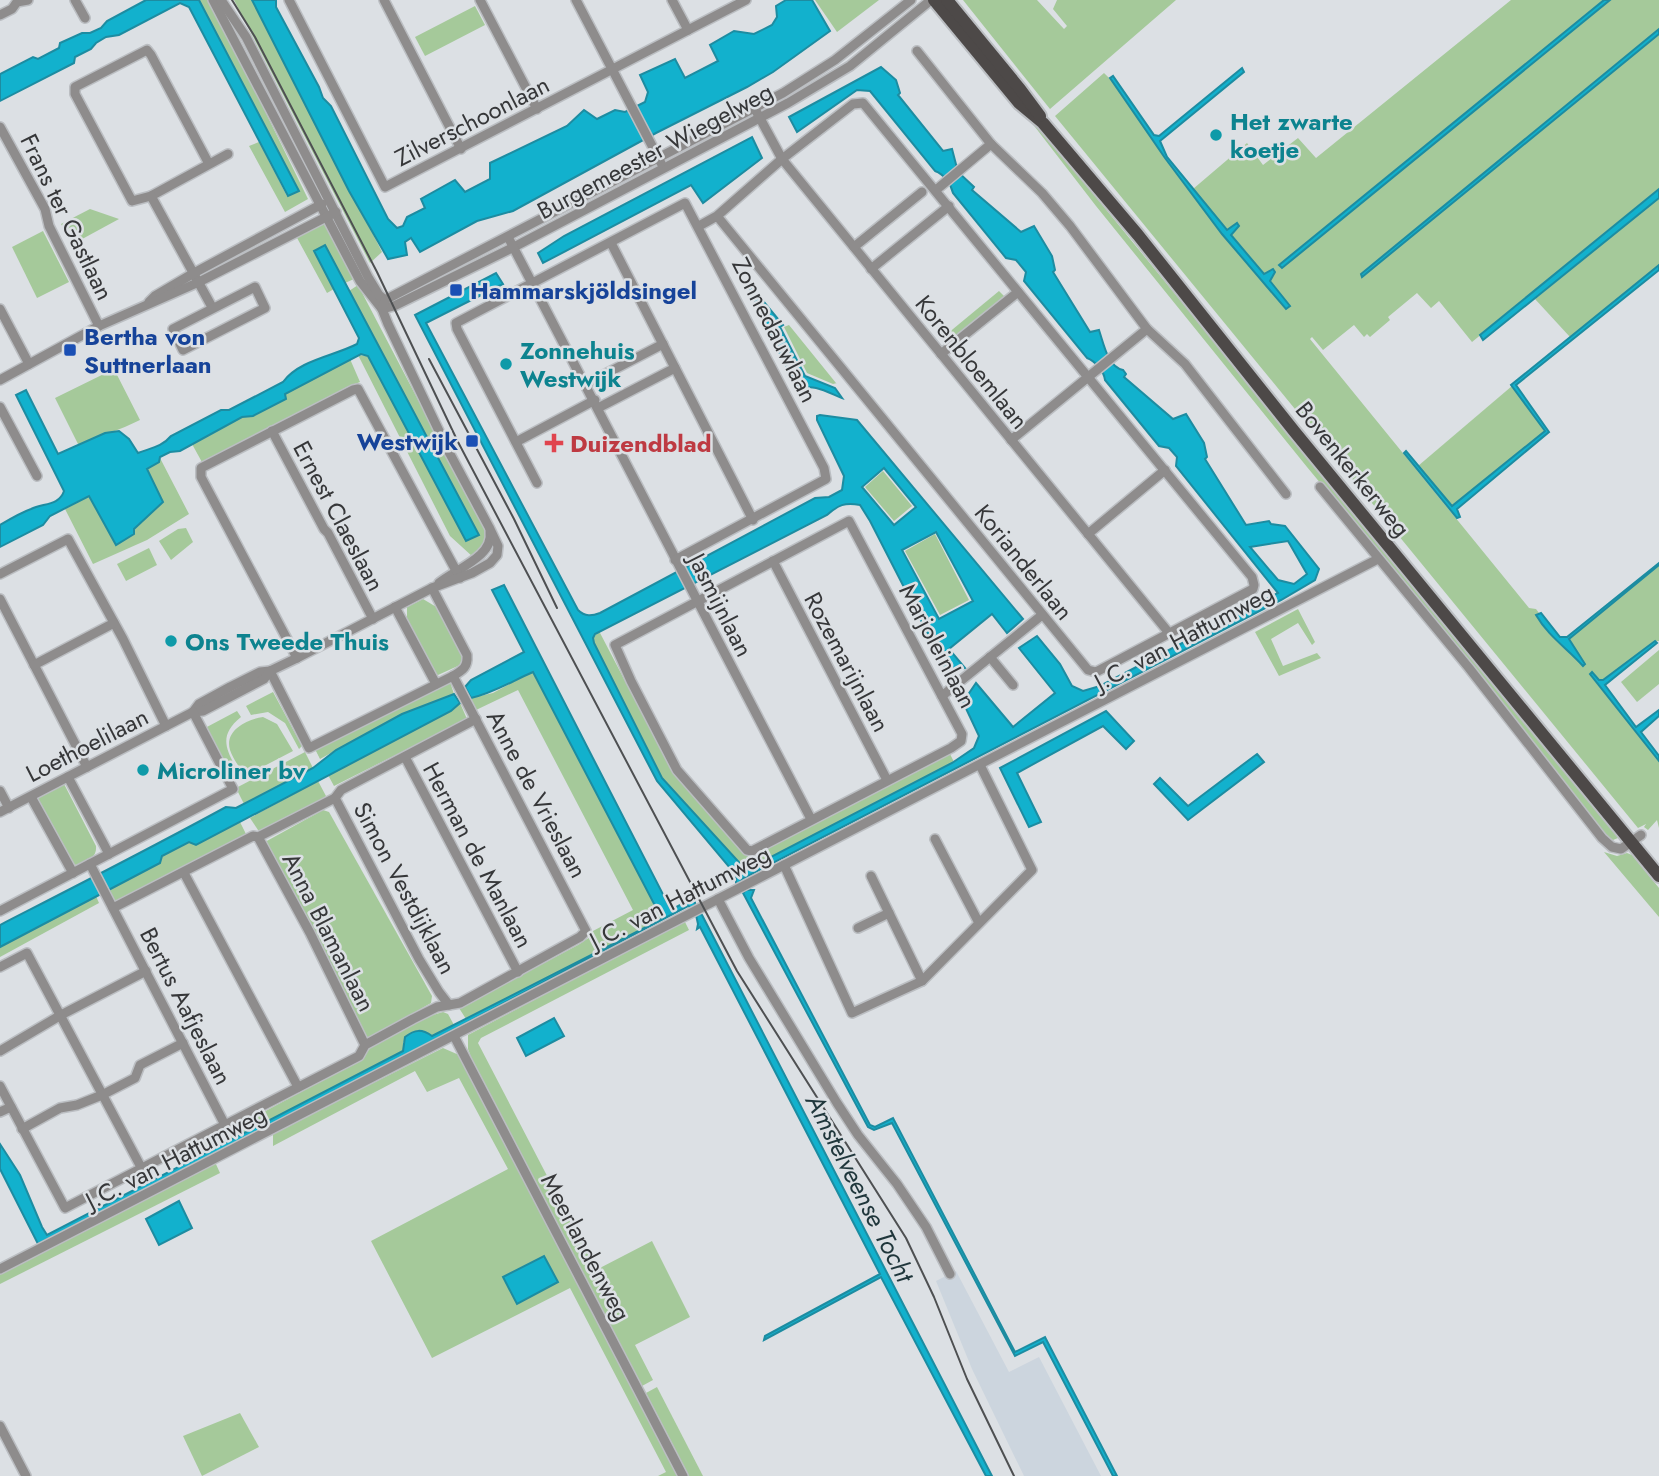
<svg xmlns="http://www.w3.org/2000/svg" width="1659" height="1476" font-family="Jost,sans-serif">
  <rect width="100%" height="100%" fill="#dce0e4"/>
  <path fill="#ccd5de" d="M956,1271L1009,1372L1039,1357L1101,1476H1024L972,1369L936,1281Z"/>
  <g fill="#a5c99a">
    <path d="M199,0H209L217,13L308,199L285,212L249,146L259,142L287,196L298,190Z"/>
    <path d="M234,0H254L267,21L382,252L370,263Z"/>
    <path d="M815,0H879L837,32Z"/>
    <path d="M963,0H1037L1064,29L1067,26L1053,9L1057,0H1176L1050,109Z"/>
    <path d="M1511,0H1604L1279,265L1282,268L1610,0H1659V29L1361,274L1362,277L1659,34V189L1472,342L1439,301L1431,308L1417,293L1388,317L1390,320L1370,337L1367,334L1364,337L1354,325L1323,350L1312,337L1310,339L1529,608L1536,609L1539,613L1536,615C1547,636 1568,648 1583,665L1569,639L1659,565V641H1655L1603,681L1590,674L1659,761V828L1657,820L1648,830L1644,827L1646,824L1638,828L1055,116L1104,73C1129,96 1145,129 1164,156C1201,210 1244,259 1286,309L1289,306L1270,281L1275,272L1274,270L1264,274L1231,235L1239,226L1237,224L1227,230L1193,189L1247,143L1263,165L1298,138L1316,158Z"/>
    <path d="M475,6L485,25L425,56L415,37Z"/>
    <path d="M1025,114L1046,136L1617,835L1618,838L1613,840L1604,834L1496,695L1307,467L1096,206Z"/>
    <path d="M1659,198V265L1570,337L1535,299Z"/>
    <path d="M90,209L119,219L73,244L61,224Z"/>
    <path d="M326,222L354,279L345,283L324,245L314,251L334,289L327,293L296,236Z"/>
    <path d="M43,231L69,282L37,298L12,247Z"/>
    <path d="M358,285L483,524C488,539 487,548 473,557L450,536L358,355L368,356L466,541L478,535L349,291Z"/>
    <path d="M999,291L1005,297L952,340L947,334Z"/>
    <path d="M789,325L836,383H837L833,384L807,373L784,327Z"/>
    <path d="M350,359L360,382L347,387L203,464L192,444L242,417L253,416L286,399L285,394Z"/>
    <path d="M114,369L140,420C120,430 99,436 79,446L55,398Z"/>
    <path d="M1512,386L1546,431L1452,506L1418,466Z"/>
    <path d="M160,458L189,514L147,540L93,564L65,509L89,496L116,544L134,534L133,529L163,502L147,469L159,462Z"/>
    <path d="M883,471L912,506L894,521L865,487Z"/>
    <path d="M186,528L193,542L171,560L159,541L178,529Z"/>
    <path d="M935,534L969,600L940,615L905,551Z"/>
    <path d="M149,548L157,565L126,581L117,564Z"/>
    <path d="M423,599L438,608L463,654L460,665L438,675L432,672L407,622V607Z"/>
    <path d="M1298,609L1315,642L1312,645L1298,623L1271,639L1283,666L1317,653L1321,658L1279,676L1255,632Z"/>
    <path d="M599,631L673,773L744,853L748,855L755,853L949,752L954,762L746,871L662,778L594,643L593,638Z"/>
    <path d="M1659,650V684L1637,702L1621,682Z"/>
    <path d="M533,671L662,919L466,1019L459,1008L578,945L590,937L591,932L633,910L518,690L476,710L471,698L493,693Z"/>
    <path d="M450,682L454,694L402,714L320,759L315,749Z"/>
    <path d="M273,692L302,746L299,749L285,723L268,712L251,715L246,706Z"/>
    <path d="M460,703L467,719L334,786L328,775L451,711Z"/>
    <path d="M237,711L241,717C215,738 229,753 241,777L238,780L233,773L227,771L205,728Z"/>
    <path d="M263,717L277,724L293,751L245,776C240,768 233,759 230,750C224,730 248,719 263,717Z"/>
    <path d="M305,752L313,768L244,804L236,788Z"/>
    <path d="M318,781L326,796L321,800L262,831L258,830L250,818Z"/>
    <path d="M64,784L96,846C97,859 86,861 76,865L71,863L37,798Z"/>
    <path d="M323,810L329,812L432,996L431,1003L369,1038L364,1035L265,842Z"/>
    <path d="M240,822L247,836L121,903L113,902L107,890L160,863L162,856L189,842L196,845Z"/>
    <path d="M1604,852L1617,856L1627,853L1632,855L1659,888V917Z"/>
    <path d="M96,896L99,903L0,957V947Z"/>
    <path d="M684,920L689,930L481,1038L478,1043L596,1270L652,1241L690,1317L635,1345L653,1380L642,1386L471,1057L468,1049V1035Z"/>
    <path d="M443,1012L448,1014L454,1025L431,1037L428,1033L403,1042V1051L187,1164L182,1151L224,1128H234L362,1059L373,1044L426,1017Z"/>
    <path d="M443,1048L459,1055L678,1476H658L666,1472L570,1288L432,1358L371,1241L508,1169L459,1078L427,1092L415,1071L273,1146V1133Z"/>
    <path d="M215,1162L220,1173L0,1284V1273Z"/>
    <path d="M657,1387L703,1476H689L646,1393Z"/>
    <path d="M240,1413L259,1447L202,1476L183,1436Z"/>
  </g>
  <g fill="#12b1cd" stroke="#1d8ca1" stroke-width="2" fill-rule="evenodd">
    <path d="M146,0H199L299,191L288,196L189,7L180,3L119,35L106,37L96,43L91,49L75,57L74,63L0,101V74L33,57L38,59L59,48L60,43L82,33H90L101,28L107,21Z"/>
    <path d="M252,0H276V7L319,87L323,98L331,106L388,219L397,228L403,226L407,217L425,208L421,199L455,180L465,192L490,179V163L567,126L584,110L597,119L615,110L625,112L645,102L648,92L640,75L675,59L685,78L718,61L710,45L734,31L754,34L772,25L777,17L776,6L786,0H812L830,31L773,72L747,87L656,133L513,211L477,221L420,252L411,238L405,242L407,255L388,259L349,191Z"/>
    <path d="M1604,0H1610L1282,268L1279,265Z"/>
    <path d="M1659,29V34L1362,277L1361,274Z"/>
    <path d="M881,67L896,80L900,93L898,95L943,151L952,149L958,172L974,187L972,190L1021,232L1034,226L1052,256L1055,270L1053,272L1090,332L1099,330C1104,345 1108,367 1123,370L1126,374L1124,377L1173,419L1186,414L1204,443L1207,457L1205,459L1246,525L1269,521L1271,524L1285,526L1319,569L1315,580L1281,600L742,879L739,884L736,883V875L657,781L415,315L496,273L503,284L426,323L578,610C585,617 592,616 600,613L815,498L829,497L842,490L844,476L817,420V416L820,415L857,420L1023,619L1007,633L992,614L949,649L965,668L948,673L870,521L860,505C845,502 838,505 827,515L595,634L593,638L594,643L662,778L746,870L952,763L974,748L979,736L963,702L976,683L1013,727L1055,693L1019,648L1037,636L1060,664L1072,686L1083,691L1100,686L1278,593L1176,466L1177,457L1169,448L1159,446L1105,380C1104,371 1095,361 1087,358L1024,281L1026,272L1016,260L1006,258L953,193C951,184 944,174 935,171L870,91L857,90L797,132L789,117ZM884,468L916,507L894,525L862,487ZM936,532L973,601L939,619L902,550ZM1288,541L1307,574L1294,584L1278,580L1250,547Z"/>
    <path d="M1242,68L1244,72L1160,141L1167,157L1227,230L1237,223L1239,226L1231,235L1264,274L1273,269L1275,272L1270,281L1290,306L1286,309L1222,234L1165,158L1110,78L1113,76L1154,135L1159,136Z"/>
    <path d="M752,137L762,158L703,203L691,185L543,263L538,253L564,236Z"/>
    <path d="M1659,189V198L1483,340L1480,335Z"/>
    <path d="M325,245L479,535L466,541L368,356L361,354L285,394L286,399L253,416L242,417L180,451L170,452L160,457L159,462L147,469L163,502L134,529V534L116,545L89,496L50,516L43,525L0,547V525C10,519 20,513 31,509C43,503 59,506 64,491L16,395L26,390L58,454L105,433L119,431L129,439L138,453C151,448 162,447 171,436L221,410H229L283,382C299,360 334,356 357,344L359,338L314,251Z"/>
    <path d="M1659,265V270L1516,385L1549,432L1457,509L1460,517L1457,518L1404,453L1406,451L1452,506L1545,431L1511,385Z"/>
    <path d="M749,284L783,325L780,327L805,376L835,388L842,398C829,393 812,382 799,390L754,304L756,300L747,285Z"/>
    <path d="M1659,563V565L1569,639L1585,664L1583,666C1568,649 1548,636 1536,615L1541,613L1560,637H1567Z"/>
    <path d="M504,585L671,910L691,899L695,902V905L691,908L688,906L254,1135L38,1244L0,1169V1144L20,1175L42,1227L47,1235L403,1051L405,1037C415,1029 422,1029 432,1036L662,919L533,672C512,681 494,693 471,698L465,687L471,680L524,652L492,590Z"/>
    <path d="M1655,641L1657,643L1605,685L1636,727L1659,710V716L1641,732L1659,756V761L1590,674L1592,672L1599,680H1603Z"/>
    <path d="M454,694L460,703L451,711L196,845L189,842L162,856L160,863L0,947V925C76,886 151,848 226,807L236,808L313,768L336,750L402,714Z"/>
    <path d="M1106,711L1134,741L1126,749L1103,726L1017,773L1041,822L1029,827L1000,768Z"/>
    <path d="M1257,754L1264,762L1188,820L1154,784L1160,778L1188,806Z"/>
    <path d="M746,890H754L751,898L870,1125L875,1127L893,1118L1015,1352L1045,1337L1117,1476H1113L1043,1342L1015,1356L892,1123L874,1130L868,1127L743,893Z"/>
    <path d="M699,913L702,915L992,1476H986L881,1277L764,1340L765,1336L880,1274L700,927L697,929L698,924L696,915Z"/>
    <path d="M554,1018L564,1036L526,1056L517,1038Z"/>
    <path d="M179,1201L192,1228L159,1245L146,1219Z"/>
    <path d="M544,1256L558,1282L517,1304L503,1277Z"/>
  </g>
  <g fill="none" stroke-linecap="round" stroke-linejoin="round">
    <defs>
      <g id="minor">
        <path d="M75,0L85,18"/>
        <path d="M213,0L360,281L382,309L394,306L514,247L788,103L850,66L931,0"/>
        <path d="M221,0L246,37L368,277L379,295L385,300"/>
        <path d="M289,0L385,187L746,0"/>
        <path d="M384,0L461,149"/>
        <path d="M480,0L537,109"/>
        <path d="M576,0L661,163"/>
        <path d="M672,0L688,30"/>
        <path d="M0,15L12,9L17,2L28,0"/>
        <path d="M917,51L991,144L1042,193L1070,226L1147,329L1185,364L1286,494"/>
        <path d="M755,109L782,159L1169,633"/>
        <path d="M0,127L45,209L49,226L99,326"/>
        <path d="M209,164L151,55L147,50L75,87V94L132,201L151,196L228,154"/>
        <path d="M936,190L991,144"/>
        <path d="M151,196L212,307"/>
        <path d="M699,226L717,216L782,159L853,104L863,103L1252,577L1254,585L1253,589L1096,672L1088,670L717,216"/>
        <path d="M508,237L811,819"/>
        <path d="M611,243L753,520"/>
        <path d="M854,247L922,192"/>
        <path d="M871,269L949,206"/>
        <path d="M255,287L265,308L183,350L173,329Z"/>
        <path d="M385,300L783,93L835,60L911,0"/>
        <path d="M149,302L155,296L194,273L322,204"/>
        <path d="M0,309L29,364"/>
        <path d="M941,354L1018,292"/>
        <path d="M0,380L99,326L199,282L336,212"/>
        <path d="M586,384L663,344"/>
        <path d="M0,407L37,476"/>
        <path d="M598,408L675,368"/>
        <path d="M272,431L324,529L328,533L373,619"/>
        <path d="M1011,440L1147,329"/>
        <path d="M516,442L595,400"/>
        <path d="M537,483L457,329L456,323L685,203L824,468L826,479L675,560"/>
        <path d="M1320,487L1469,668L1602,838L1612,847L1621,849L1641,835"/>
        <path d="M849,521L962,734L961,741L951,748L752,851L747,850L677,770L631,681L615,645Z"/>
        <path d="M1088,534L1165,470"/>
        <path d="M773,561L887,780"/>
        <path d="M0,574L68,539L123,639L166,726"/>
        <path d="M439,583C456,569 494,556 490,532"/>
        <path d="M0,599L87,767"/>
        <path d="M395,607L436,684"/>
        <path d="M990,657L1013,685"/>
        <path d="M297,658L201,477V468L353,390L358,389L460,578"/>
        <path d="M34,665L114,623"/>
        <path d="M270,671L309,748L453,676C463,670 468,667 467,655L432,588"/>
        <path d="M942,696L1042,615"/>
        <path d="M193,712L199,704L230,687L260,672L270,671L297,658L432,588L472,573L490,563L497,555L498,546L489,527L450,454L388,324L382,309L385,300"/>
        <path d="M405,757L518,972"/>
        <path d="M68,777L109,854"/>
        <path d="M0,791L9,808"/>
        <path d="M31,797L73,873"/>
        <path d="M335,798L419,959L439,992L449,1005"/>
        <path d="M0,812L193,712L203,711L264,679L270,671"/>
        <path d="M258,837L310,933L365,1045"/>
        <path d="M935,839L979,923"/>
        <path d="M90,864L225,1125L359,1056L365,1045L413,1019L437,1007L460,1003L580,937L586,931L453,676"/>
        <path d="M784,865L852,1013L922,981L1032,870L980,765"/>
        <path d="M184,873L298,1087"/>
        <path d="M871,876L922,981"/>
        <path d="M718,899L749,958L837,1103L858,1135L897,1184L926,1227L950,1274"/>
        <path d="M113,908L253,836L258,837L335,798L341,790L476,719"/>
        <path d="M0,911L233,789L193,712"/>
        <path d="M858,928L889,913"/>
        <path d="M0,967L27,953L142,1169"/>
        <path d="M454,1036L683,1476"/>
        <path d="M0,1051L61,1015L146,971"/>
        <path d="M0,1086L65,1208L225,1125"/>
        <path d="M0,1112L11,1107"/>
        <path d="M22,1129L60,1108L77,1105L102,1095L135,1078L140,1065L183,1043"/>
        <path d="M0,1269L1378,559"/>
        <path d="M0,1426L26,1476"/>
      </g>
      <g id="major">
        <path d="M934,0L1019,103L1043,123L1138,235L1294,431L1659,876"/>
        <path d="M947,0L1020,89L1040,116"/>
      </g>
    </defs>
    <use href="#minor" stroke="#bbbec2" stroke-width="12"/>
    <use href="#major" stroke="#bbbec2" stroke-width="16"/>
    <use href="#minor" stroke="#8e8c8c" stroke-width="9"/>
    <use href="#major" stroke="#4d4948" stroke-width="12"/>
    <g stroke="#4e5052" stroke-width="2">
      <path d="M232,0L255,37L377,272L458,442L737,971L906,1238L934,1297L967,1379L1014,1476"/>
      <path d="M429,359L514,519L557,608"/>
    </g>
  </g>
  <g fill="#0f9aa8" stroke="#dce0e4" stroke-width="2.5">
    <circle cx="1216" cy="135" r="7"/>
    <circle cx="506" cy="364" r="7"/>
    <circle cx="171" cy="641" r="7"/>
    <circle cx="143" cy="770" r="7"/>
  </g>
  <g fill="#1a4fb4" stroke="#dce0e4" stroke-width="2.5">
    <rect x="449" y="283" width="14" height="14" rx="3.5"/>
    <rect x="63" y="343" width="14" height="14" rx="3.5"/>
    <rect x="465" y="434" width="14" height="14" rx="3.5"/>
  </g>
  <path fill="#e0444e" stroke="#dce0e4" stroke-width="2.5" d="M550.5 432.5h7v7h7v7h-7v7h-7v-7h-7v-7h7z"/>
  <g text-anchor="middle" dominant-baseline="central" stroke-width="5" stroke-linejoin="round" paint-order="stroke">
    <g font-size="24" fill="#363739" stroke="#dce0e4">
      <text transform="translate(472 121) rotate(-27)">Zilverschoonlaan</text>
      <text transform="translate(655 151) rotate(-28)">Burgemeester Wiegelweg</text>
      <text transform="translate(67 217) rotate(64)">Frans ter Gastlaan</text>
      <text transform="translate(775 330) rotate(63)">Zonnedauwlaan</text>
      <text transform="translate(972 362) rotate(51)">Korenbloemlaan</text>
      <text transform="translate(1353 469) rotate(51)">Bovenkerkerweg</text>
      <text transform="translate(339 516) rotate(62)">Ernest Claeslaan</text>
      <text transform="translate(1024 562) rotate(51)">Korianderlaan</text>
      <text transform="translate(721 605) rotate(63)">Jasmijnlaan</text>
      <text transform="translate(1184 637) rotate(-28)">J.C. van Hattumweg</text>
      <text transform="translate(938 646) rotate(62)">Marjoleinlaan</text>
      <text transform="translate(847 662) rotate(62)">Rozemarijnlaan</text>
      <text transform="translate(87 745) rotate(-27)">Loethoelilaan</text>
      <text transform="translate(537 794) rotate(62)">Anne de Vrieslaan</text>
      <text transform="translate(478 855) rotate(62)">Herman de Manlaan</text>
      <text transform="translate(405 888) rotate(62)">Simon Vestdijklaan</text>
      <text transform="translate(680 897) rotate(-27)">J.C. van Hattumweg</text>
      <text transform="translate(329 932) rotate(63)">Anna Blamanlaan</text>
      <text transform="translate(186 1006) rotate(63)">Bertus Aafjeslaan</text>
      <text transform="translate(176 1157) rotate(-27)">J.C. van Hattumweg</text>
      <text transform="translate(586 1247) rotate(62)">Meerlandenweg</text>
    </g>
    <g font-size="24" font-weight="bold" fill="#0d838f" stroke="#dce0e4" text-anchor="start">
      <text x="1230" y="121">Het zwarte<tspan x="1230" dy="28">koetje</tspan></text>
      <text x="520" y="350">Zonnehuis<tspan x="520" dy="28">Westwijk</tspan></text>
      <text x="185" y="641">Ons Tweede Thuis</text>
      <text x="157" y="770">Microliner bv</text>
    </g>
    <g font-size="24" font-weight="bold" fill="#164399" stroke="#dce0e4" text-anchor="start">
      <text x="470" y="290">Hammarskjöldsingel</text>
      <text x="84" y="336">Bertha von<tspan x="84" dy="28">Suttnerlaan</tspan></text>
      <text x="458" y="441" text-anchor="end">Westwijk</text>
    </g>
    <g font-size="24" font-weight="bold" fill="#be3a42" stroke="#dce0e4" text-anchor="start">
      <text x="570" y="443">Duizendblad</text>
    </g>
    <g font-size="26" font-style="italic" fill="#1f363b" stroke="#dce0e4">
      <text transform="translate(860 1188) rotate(63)">Amstelveense Tocht</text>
    </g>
  </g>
</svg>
